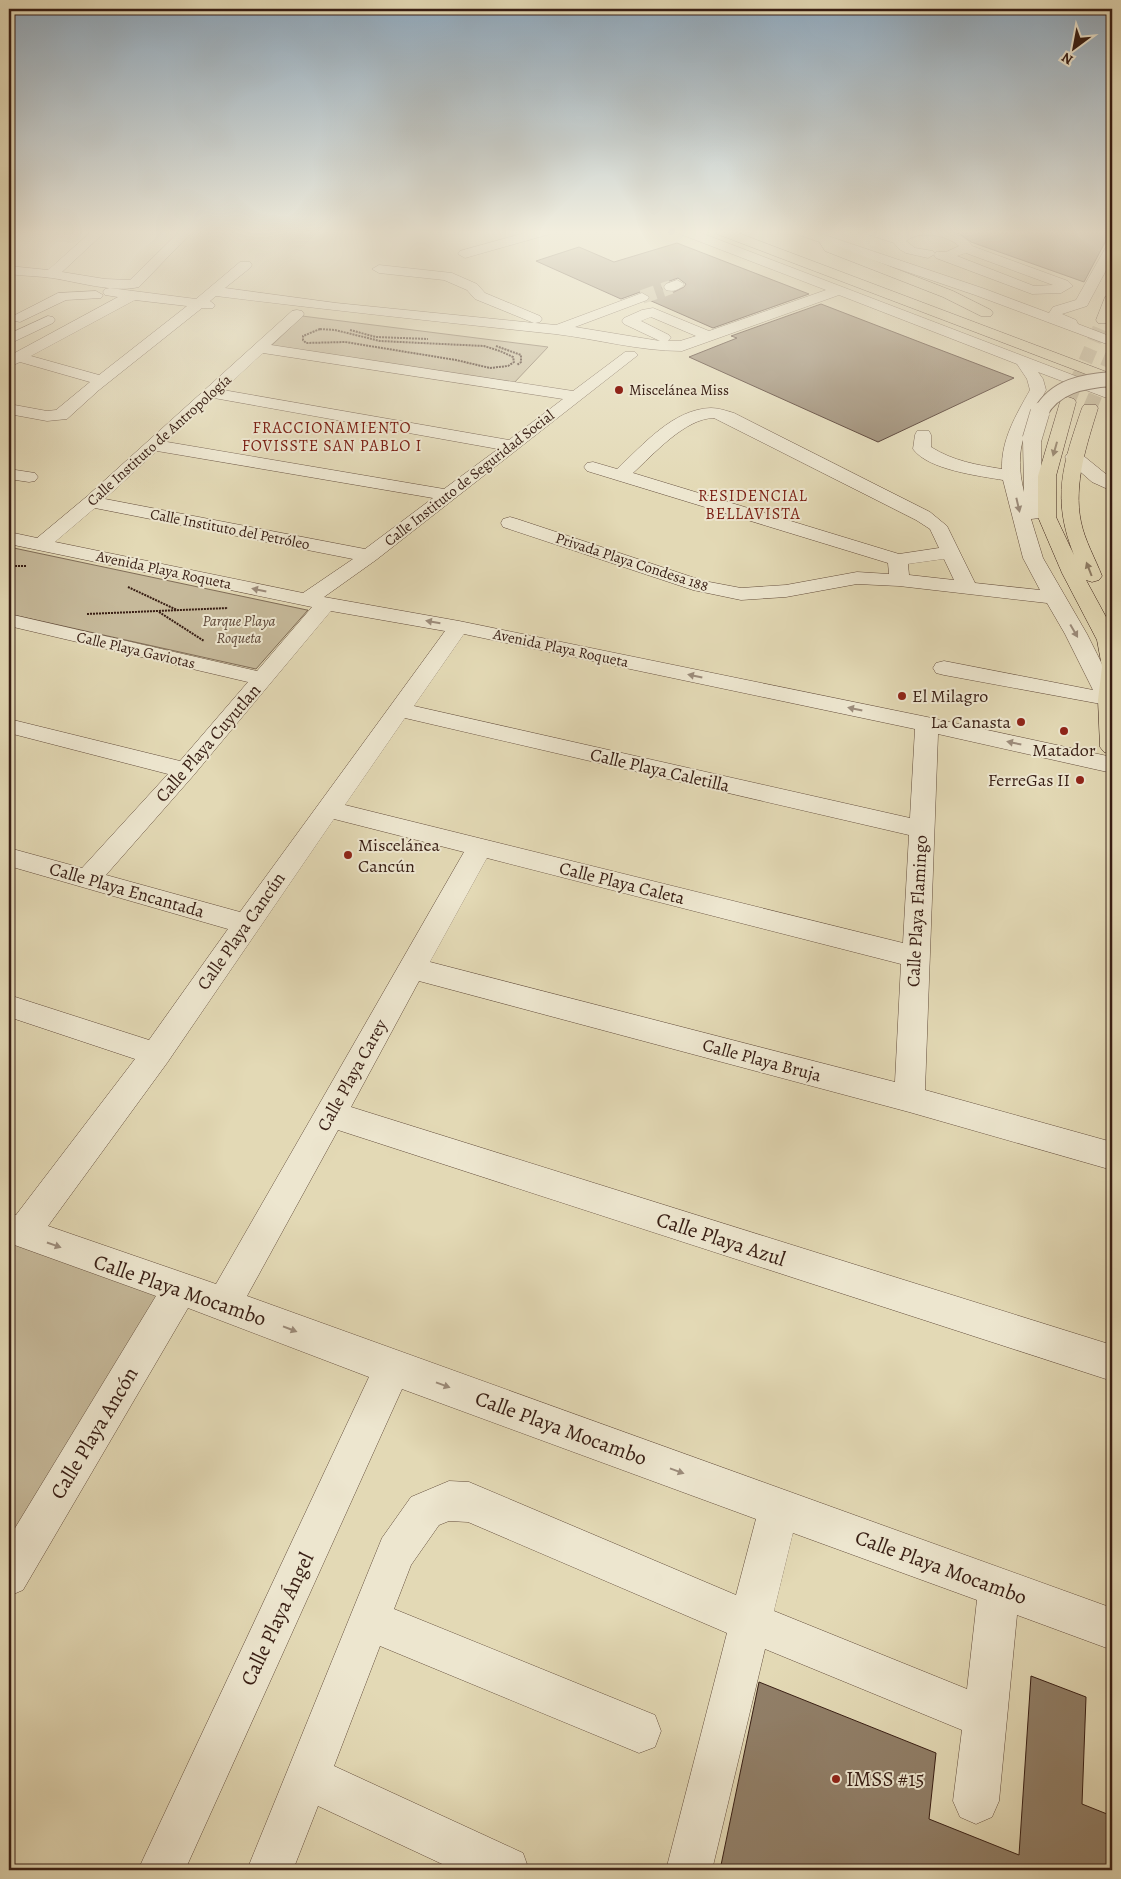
<svg xmlns="http://www.w3.org/2000/svg" width="1121" height="1879" font-family="Alegreya,serif">
  <rect width="100%" height="100%" fill="#e3d9b5"/>
  <filter id="stains"><feTurbulence type="fractalNoise" baseFrequency=".004" numOctaves="4"/><feColorMatrix values="0 0 0 0 .2 0 0 0 0 .09 0 0 0 0 .02 0 0 0 .5 -.17"/></filter>
  <radialGradient id="worn" r=".72"><stop offset=".6" stop-color="#630" stop-opacity="0"/><stop offset="1" stop-color="#630" stop-opacity=".3"/></radialGradient>
  <g fill="#c6b99a" stroke="#7f6c57">
    <path d="M302,316L548,347L513,384L268,349Z"/>
    <path d="M9,547L307,610H308L256,669L9,614Z"/>
    <path d="M9,1233L101,1271L169,1295L9,1562Z"/>
  </g>
  <g fill="#917f68" stroke="#381e14" fill-rule="evenodd">
    <path d="M951,231H1111L1084,282L971,242L960,234Z"/>
    <path d="M677,243L809,294L713,328L649,300L651,297L643,291L621,299L536,261L579,247L614,262ZM678,278L686,284L684,287L674,292L664,291L662,288L664,283Z"/>
    <path d="M821,304L930,346L1014,378L878,442L689,357L737,338L731,336Z"/>
    <path d="M1031,1676L1086,1697L1082,1804L1112,1816V1870H720L759,1682L936,1753L929,1819L1019,1855Z"/>
  </g>
  <g fill="none" stroke-linecap="round" stroke-linejoin="round">
    <path stroke="#c1b495" stroke-width="14" stroke-dasharray="14 8" stroke-linecap="butt" d="M642,297L671,287"/>
    <g stroke="#c1b495" stroke-width="14" stroke-dasharray="14 8" stroke-linecap="butt">
      <path d="M1068,402L1103,320"/>
      <path d="M1090,408L1112,355"/>
    </g>
    <defs>
      <g id="minor">
        <path d="M9,231H21L14,239L9,240Z"/>
        <path d="M92,231H106L62,272L105,279L130,280L180,231H193L139,287C114,293 78,282 52,278C38,276 23,276 9,274V266L48,270Z"/>
        <path d="M532,231H552L550,234L465,258L458,254L460,251Z"/>
        <path d="M678,231H696L1112,390V400L1038,372L1043,379L1046,390C1026,428 1013,447 1024,492L1023,439L1026,435H1038L1041,439L1042,514L1040,518L1031,519L1043,558L1087,634L1112,684V706L944,675L936,673L933,668L936,663L944,661L1093,690L1065,634L1047,603L899,586L857,584L786,597L741,600L693,590L503,527L501,523L503,519L510,517L517,519L704,581L741,588L786,585L857,572L889,574L888,563L587,471L584,467L587,463L593,462L617,469C643,445 673,409 711,408C719,408 727,411 734,413L930,512L947,526L975,583L1040,590L1023,558L1003,480C980,476 928,470 913,449L915,435L917,431H929L931,435V447C953,461 977,465 1002,469C1001,440 1016,415 1030,390L1027,379L1017,364L839,295L682,351C639,351 597,339 555,334C442,322 329,310 216,296L210,301L215,305L213,308H202L99,390L67,419L47,421L9,414V404L47,411L56,410L90,382L20,362L9,367V356L118,297L105,295L103,292L105,289L110,288L196,299L240,262H250L252,265L250,268L225,288L336,303L534,323L475,299L467,290L444,280L379,273L372,269L379,265L452,273L477,284L485,293L540,316L542,319L540,322L535,323L556,325L642,293L649,297L647,300L575,327L660,341L624,324L622,321L624,318L642,310L653,308L709,331L826,290L680,234ZM135,300L187,306L99,375L31,356ZM651,317L696,336L680,341H668L671,338L669,335L641,321ZM714,418L916,520L930,529L939,548L899,554L633,473C653,455 685,418 714,418ZM944,559L954,580L909,575L908,564Z"/>
        <path d="M794,231H813L985,289L1049,313L1053,307L1076,300L1106,247L1112,243V259L1087,306L1062,314L1076,320L1078,324L1112,337V346L975,295L796,234Z"/>
        <path d="M865,231H884L897,235C911,225 964,229 972,246L1068,281L1073,286L1061,293L1032,294L936,258L934,255L936,252H946L959,246C947,235 920,230 906,241L915,248L933,251L935,254L928,258L906,253L899,249L894,243L867,234ZM966,253L1053,285L1034,286L957,256Z"/>
        <path d="M677,280L684,284C680,290 673,292 666,290L664,287L666,284Z"/>
        <path d="M96,291L103,295L101,298L66,300L20,322L15,321L13,318L15,315L58,293Z"/>
        <path d="M297,310L302,311L304,314L302,317L271,345L573,391L625,352H635L638,355L376,560L324,597L459,621L927,717L1112,757V773L938,734L925,1090L1112,1142V1170L909,1112L419,981L351,1107L1112,1345V1381L338,1130L247,1296L1112,1608V1650L1017,1615L999,1801L992,1817L976,1824L960,1817L953,1801L962,1730L765,1649L712,1870H666L727,1633L468,1522L449,1521L439,1525L411,1565L394,1609L655,1715L661,1731L655,1747L639,1753L380,1646L334,1766L523,1853L529,1870H455L318,1806L293,1870H247L382,1538L411,1497L449,1481L469,1482L736,1595L756,1519L402,1389L185,1870H138L369,1377L188,1308L23,1590L9,1596V1538L156,1296L9,1243V1213L16,1215L135,1059L9,1017V995L149,1040L228,929L9,866V848L82,868L168,774L9,733V719L180,761L248,682L9,626V614L257,671L312,607L9,544V532L37,538L85,498L292,311ZM263,353L563,399L509,440L223,390ZM214,398L498,449L444,489L167,442ZM157,451L433,498L365,549L105,499ZM95,508L353,559L303,593L55,542ZM331,611L445,631L240,912L106,875L193,776ZM464,634L915,729L910,818L414,706ZM405,718L909,835L903,943L345,805ZM334,819L464,852L216,1284L48,1226L167,1063ZM487,858L901,964L895,1082L430,962ZM793,1533L977,1600L967,1689L774,1611Z"/>
        <path d="M48,316L53,317L55,320L53,323L9,344V334Z"/>
        <path d="M1074,452L1080,453L1112,479V491L1092,482L1068,461L1065,457L1068,453Z"/>
        <path d="M9,469L35,473L38,477L35,481L29,482L9,479Z"/>
      </g>
      <g id="major">
        <path d="M715,231H733L1112,374V384L717,234Z"/>
        <path d="M824,236L829,237L835,245L953,291L991,310L993,313L991,316H981L943,297L825,251L818,240Z"/>
        <path d="M1112,293C1113,303 1114,314 1108,323H1098L1096,320L1105,297Z"/>
        <path d="M1068,397L1074,399L1076,402L1056,476V517L1074,555C1051,498 1063,464 1082,408L1084,405H1096L1098,408C1087,444 1073,484 1081,522C1085,541 1095,558 1102,576L1099,580L1092,582L1086,580L1112,628V755L1104,752L1100,747L1098,700L1102,667L1097,640L1062,573L1038,517V476L1060,402L1062,399Z"/>
      </g>
    </defs>
    <use href="#minor" stroke="#634d3c" stroke-width="1"/>
    <use href="#major" stroke="#381e14" stroke-width="1"/>
    <g stroke="#381e14" stroke-width="2" stroke-dasharray="2 1" stroke-linecap="butt">
      <path d="M320,329L335,330L380,341L484,346L500,351L513,357L514,362L508,366L490,368L456,360L345,342L306,343L303,340V336Z"/>
      <path d="M350,330L376,337L428,339"/>
      <path d="M496,346L521,355V362L517,365"/>
      <path d="M9,566H26"/>
      <path d="M128,587L177,610"/>
      <path d="M159,612L204,641"/>
      <path d="M87,614L228,608"/>
    </g>
    <use href="#minor" fill="#ede6cf" fill-rule="evenodd"/>
    <use href="#major" fill="#e3d9b5" fill-rule="evenodd"/>
    <defs>
      <path id="minor-bridge-far1" d="M1040,413C1055,386 1083,381 1112,379"/>
      <path id="minor-bridge" d="M1032,439L1040,412"/>
    </defs>
    <use href="#minor-bridge-far1" stroke="#634d3c" stroke-width="16" stroke-linecap="butt"/>
    <use href="#minor-bridge" stroke="#634d3c" stroke-width="20" stroke-linecap="butt"/>
    <use href="#minor-bridge-far1" stroke="#ede6cf" stroke-width="14"/>
    <use href="#minor-bridge" stroke="#ede6cf" stroke-width="19"/>
  </g>
  <defs><path id="oneway-solid" d="M-6-.8H1V-3.2L6.5 0L1 3.2V.8H-6Z" transform="scale(1.25)"/></defs>
  <g fill="#8e7c64">
    <use href="#oneway-solid" transform="translate(1055 449) rotate(106)"/>
    <use href="#oneway-solid" transform="translate(1089 569) rotate(-111)"/>
  </g>
  <g fill="#9c8c7b">
    <use href="#oneway-solid" transform="translate(1018 505) rotate(77)"/>
    <use href="#oneway-solid" transform="translate(259 590) rotate(-168)"/>
    <use href="#oneway-solid" transform="translate(433 622) rotate(-170)"/>
    <use href="#oneway-solid" transform="translate(1074 631) rotate(60)"/>
    <use href="#oneway-solid" transform="translate(695 676) rotate(-168)"/>
    <use href="#oneway-solid" transform="translate(855 709) rotate(-168)"/>
    <use href="#oneway-solid" transform="translate(1014 743) rotate(-168)"/>
    <use href="#oneway-solid" transform="translate(54 1245) rotate(19)"/>
    <use href="#oneway-solid" transform="translate(290 1329) rotate(21)"/>
    <use href="#oneway-solid" transform="translate(443 1385) rotate(20)"/>
    <use href="#oneway-solid" transform="translate(677 1471) rotate(20)"/>
  </g>
  <linearGradient id="sky" x2="0" y2="1"><stop stop-color="#8fa9be"/><stop offset="0.47" stop-color="#f2eede"/><stop offset="1" stop-color="#f2eede" stop-opacity="0"/></linearGradient>
  <rect width="1121" height="494" fill="url(#sky)"/>
  <g fill="#8f2418" stroke="#ede6cf" stroke-width="2">
    <circle cx="619" cy="390" r="5"/>
    <circle cx="902" cy="696" r="5"/>
    <circle cx="1021" cy="722" r="5"/>
    <circle cx="1064" cy="731" r="5"/>
    <circle cx="1080" cy="780" r="5"/>
    <circle cx="348" cy="855" r="5"/>
    <circle cx="836" cy="1779" r="5"/>
  </g>
  <g text-anchor="middle" dominant-baseline="central" stroke-width="4" stroke-linejoin="round" paint-order="stroke">
    <g font-size="15" fill="#381e14" stroke="#ede6cf" text-anchor="start">
      <text x="629" y="390">Miscelánea Miss</text>
    </g>
    <g font-size="15" fill="#381e14" stroke="#ede6cf">
      <text transform="translate(159 440) rotate(-42)">Calle Instituto de Antropología</text>
      <text transform="translate(469 478) rotate(-38)">Calle Instituto de Seguridad Social</text>
      <text transform="translate(230 529) rotate(11)">Calle Instituto del Petróleo</text>
      <text transform="translate(632 562) rotate(18)">Privada Playa Condesa 188</text>
      <text transform="translate(164 570) rotate(12)">Avenida Playa Roqueta</text>
      <text transform="translate(561 648) rotate(12)">Avenida Playa Roqueta</text>
      <text transform="translate(136 650) rotate(13)">Calle Playa Gaviotas</text>
    </g>
    <g font-size="15" font-style="italic" fill="#5c4536" stroke="#ede6cf">
      <text x="239" y="621">Parque Playa<tspan x="239" dy="17">Roqueta</tspan></text>
    </g>
    <g font-size="16" letter-spacing="1" fill="#7a1f14" stroke="#ede6cf">
      <text x="332" y="428">FRACCIONAMIENTO<tspan x="332" dy="18">FOVISSTE SAN PABLO I</tspan></text>
      <text x="753" y="496">RESIDENCIAL<tspan x="753" dy="18">BELLAVISTA</tspan></text>
    </g>
    <g font-size="18" fill="#381e14" stroke="#ede6cf" text-anchor="start">
      <text x="912" y="696">El Milagro</text>
      <text x="1011" y="722" text-anchor="end">La Canasta</text>
      <text x="1064" y="750" text-anchor="middle">Matador</text>
      <text x="1070" y="780" text-anchor="end">FerreGas II</text>
      <text x="358" y="845">Miscelánea<tspan x="358" dy="21">Cancún</tspan></text>
    </g>
    <g font-size="18" fill="#381e14" stroke="#ede6cf">
      <text transform="translate(208 743) rotate(-49)">Calle Playa Cuyutlan</text>
      <text transform="translate(660 770) rotate(13)">Calle Playa Caletilla</text>
      <text transform="translate(622 883) rotate(14)">Calle Playa Caleta</text>
      <text transform="translate(127 890) rotate(16)">Calle Playa Encantada</text>
      <text transform="translate(917 911) rotate(-87)">Calle Playa Flamingo</text>
      <text transform="translate(241 931) rotate(-55)">Calle Playa Cancún</text>
      <text transform="translate(762 1060) rotate(15)">Calle Playa Bruja</text>
      <text transform="translate(352 1075) rotate(-61)">Calle Playa Carey</text>
    </g>
    <g font-size="21" fill="#381e14" stroke="#ede6cf">
      <text transform="translate(721 1239) rotate(18)">Calle Playa Azul</text>
      <text transform="translate(180 1290) rotate(19)">Calle Playa Mocambo</text>
      <text transform="translate(561 1428) rotate(20)">Calle Playa Mocambo</text>
      <text transform="translate(94 1433) rotate(-59)">Calle Playa Ancón</text>
      <text transform="translate(941 1567) rotate(20)">Calle Playa Mocambo</text>
      <text transform="translate(277 1619) rotate(-65)">Calle Playa Ángel</text>
    </g>
    <g font-size="21" fill="#381e14" stroke="#ede6cf" text-anchor="start">
      <text x="846" y="1779">IMSS #15</text>
    </g>
  </g>
  <rect width="1121" height="1879" fill="none" stroke="#e3d9b5" stroke-width="30"/>
  <rect x="10" y="10" width="1101" height="1859" fill="none" stroke="#381e14" stroke-width="2.5"/>
  <rect x="15" y="15" width="1091" height="1849" fill="none" stroke="#381e14"/>
  <g transform="translate(1074 48) rotate(212)" stroke="#ede6cf" stroke-width="4" paint-order="stroke">
  <path d="M0-4L9 19L0 12L-9 19Z" fill="#381e14"/>
  <text y="-8" font-size="14" font-weight="bold" text-anchor="middle" fill="#381e14">N</text>
  </g>
  <rect width="100%" height="100%" filter="url(#stains)"/>
  <rect width="100%" height="100%" fill="url(#worn)"/>
</svg>
